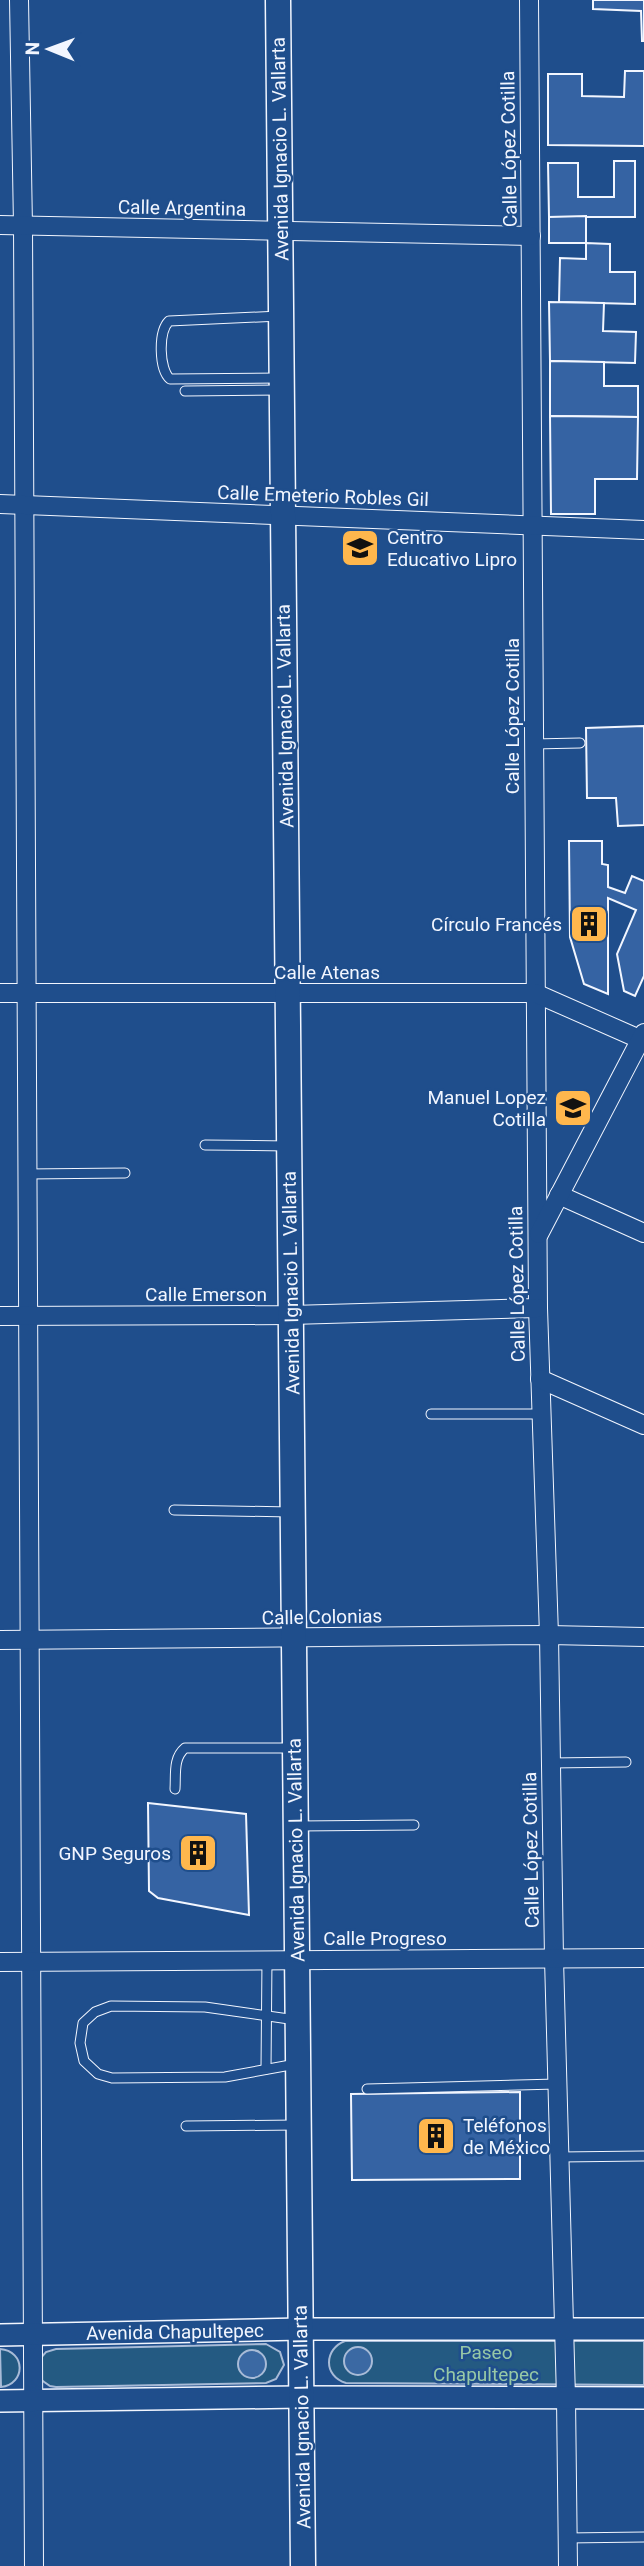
<svg xmlns="http://www.w3.org/2000/svg" width="644" height="2566" font-family="Roboto,sans-serif">
  <rect width="100%" height="100%" fill="#1f4e8c"/>
  <g fill="#245a82" stroke="#a8bbd7" stroke-width="2">
    <path d="M345,2341H644V2385L346,2383C323,2376 324,2349 345,2341Z"/>
    <path d="M266,2344L280,2352L284,2365L276,2379L266,2383L56,2387L50,2386L40,2379L39,2360L46,2352L56,2349Z"/>
    <path d="M0,2349C26,2351 26,2384 1,2387Z"/>
  </g>
  <g fill="#3b69a3" stroke="#a8bbd7" stroke-width="2">
    <circle cx="358" cy="2361" r="14"/>
    <circle cx="252" cy="2364" r="14"/>
  </g>
  <g fill="#3563a3" stroke="#f2f6ff" stroke-width="2">
    <path d="M593,0H644V41H642L641,11L593,9Z"/>
    <path d="M625,71H644V146L548,145V74H582V96L624,97Z"/>
    <path d="M614,161H635V217H549L548,163H578V197H614Z"/>
    <path d="M586,216V243H549V217Z"/>
    <path d="M586,243L610,244V272H635V304L559,302L560,258L586,259Z"/>
    <path d="M549,302L604,303L603,331L636,332L635,363L550,361Z"/>
    <path d="M550,361L604,362V386H638V417L550,416Z"/>
    <path d="M550,416L638,417L637,479H595V514H551Z"/>
    <path d="M644,726V825L618,826L616,798H587L586,728Z"/>
    <path d="M569,841H602V864L608,865V887L625,893L632,876L644,881V976L635,996L624,991L617,954L636,910L608,898V994L584,984L570,937Z"/>
    <path d="M148,1803L246,1814L249,1915L158,1898L149,1891Z"/>
    <path d="M520,2092V2179L352,2180L351,2094Z"/>
  </g>
  <g fill="none" stroke-linecap="round" stroke-linejoin="round">
    <defs>
      <g id="service">
        <path d="M279,316L169,321C158,332 159,369 170,379L280,378"/>
        <path d="M185,391L281,390"/>
        <path d="M533,744L580,743"/>
        <path d="M205,1145L288,1146"/>
        <path d="M27,1174L125,1173"/>
        <path d="M431,1414H541"/>
        <path d="M174,1510L291,1512"/>
        <path d="M551,1763L626,1762"/>
        <path d="M175,1789C176,1774 173,1758 185,1748H293"/>
        <path d="M297,1826L414,1825"/>
        <path d="M296,2064L225,2077L112,2078L98,2074L84,2061L80,2043L83,2023L95,2012L111,2006L205,2007L296,2020"/>
        <path d="M266,2069L267,1960"/>
        <path d="M367,2089L557,2084"/>
        <path d="M186,2126L297,2125"/>
        <path d="M560,2157L643,2156"/>
        <path d="M567,2538L644,2537"/>
      </g>
      <g id="minor">
        <path d="M19,0L23,226L34,2566"/>
        <path d="M529,0L538,1308L549,1635L554,1959L566,2398L568,2566"/>
        <path d="M0,225L531,236"/>
        <path d="M0,504L644,530"/>
        <path d="M0,993H535L644,1041"/>
        <path d="M559,1195L644,1233"/>
        <path d="M539,1234L644,1033"/>
        <path d="M0,1316L291,1315L538,1308"/>
        <path d="M540,1379L644,1425"/>
        <path d="M0,1640L549,1635L644,1637"/>
        <path d="M0,1962L644,1958"/>
      </g>
      <g id="tertiary">
        <path d="M0,2335L301,2329H644"/>
        <path d="M0,2401L301,2397L644,2398"/>
      </g>
      <path id="secondary" d="M278,0L303,2566"/>
    </defs>
    <use href="#service" stroke="#f2f6ff" stroke-width="11"/>
    <use href="#minor" stroke="#f2f6ff" stroke-width="20"/>
    <use href="#tertiary" stroke="#f2f6ff" stroke-width="24"/>
    <use href="#secondary" stroke="#f2f6ff" stroke-width="27"/>
    <use href="#service" stroke="#1f4e8c" stroke-width="9"/>
    <use href="#minor" stroke="#1f4e8c" stroke-width="18"/>
    <use href="#tertiary" stroke="#1f4e8c" stroke-width="21"/>
    <use href="#secondary" stroke="#1f4e8c" stroke-width="24"/>
  </g>
  <defs>
    <symbol id="university-square" viewBox="-11 -11 22 22"><rect x="-9" y="-9" width="18" height="18" rx="4" fill="#ffb74d" stroke="#1f4e8c"/><path d="M0-5L7-2L0 1L-7-2ZM-4 1L0 2.5L4 1V4Q0 6-4 4Z" fill="#111"/></symbol>
    <symbol id="building-square" viewBox="-11 -11 22 22"><rect x="-9" y="-9" width="18" height="18" rx="4" fill="#ffb74d" stroke="#1f4e8c"/><path d="M-4-6H4V6H1V3H-1V6H-4ZM-2.5-4.3h1.7v1.8h-1.7ZM.8-4.3h1.7v1.8H.8ZM-2.5-1h1.7V.8h-1.7ZM.8-1h1.7V.8H.8Z" fill="#111"/></symbol>
    <symbol id="school-square" viewBox="-11 -11 22 22"><rect x="-9" y="-9" width="18" height="18" rx="4" fill="#ffb74d" stroke="#1f4e8c"/><path d="M0-5L7-2L0 1L-7-2ZM-4 1L0 2.5L4 1V4Q0 6-4 4Z" fill="#111"/></symbol>
  </defs>
  <g fill-rule="evenodd">
    <use href="#university-square" x="338" y="526" width="44" height="44"/>
    <use href="#building-square" x="567" y="902" width="44" height="44"/>
    <use href="#school-square" x="551" y="1086" width="44" height="44"/>
    <use href="#building-square" x="176" y="1831" width="44" height="44"/>
    <use href="#building-square" x="414" y="2114" width="44" height="44"/>
  </g>
  <g text-anchor="middle" dominant-baseline="central" stroke-width="5" stroke-linejoin="round" paint-order="stroke">
    <g font-size="19" fill="#f2f6ff" stroke="#1f4e8c">
      <text transform="translate(280 149) rotate(-91)">Avenida Ignacio L. Vallarta</text>
      <text transform="translate(509 149) rotate(-91)">Calle López Cotilla</text>
      <text transform="translate(182 208) rotate(1)">Calle Argentina</text>
      <text transform="translate(323 496) rotate(2)">Calle Emeterio Robles Gil</text>
      <text transform="translate(285 716) rotate(-91)">Avenida Ignacio L. Vallarta</text>
      <text transform="translate(512 716) rotate(-90)">Calle López Cotilla</text>
      <text x="327" y="972">Calle Atenas</text>
      <text transform="translate(291 1283) rotate(-91)">Avenida Ignacio L. Vallarta</text>
      <text transform="translate(517 1284) rotate(-91)">Calle López Cotilla</text>
      <text x="206" y="1294">Calle Emerson</text>
      <text transform="translate(322 1617) rotate(-1)">Calle Colonias</text>
      <text transform="translate(296 1850) rotate(-91)">Avenida Ignacio L. Vallarta</text>
      <text transform="translate(531 1850) rotate(-91)">Calle López Cotilla</text>
      <text x="385" y="1938">Calle Progreso</text>
      <text transform="translate(175 2332) rotate(-1)">Avenida Chapultepec</text>
      <text transform="translate(302 2417) rotate(-91)">Avenida Ignacio L. Vallarta</text>
    </g>
    <g font-size="19" fill="#f2f6ff" stroke="#1f4e8c" text-anchor="end">
      <text x="387" y="537" text-anchor="start">Centro<tspan x="387" dy="22">Educativo Lipro</tspan></text>
      <text x="562" y="924">Círculo Francés</text>
      <text x="546" y="1097">Manuel Lopez<tspan x="546" dy="22">Cotilla</tspan></text>
      <text x="171" y="1853">GNP Seguros</text>
      <text x="463" y="2125" text-anchor="start">Teléfonos<tspan x="463" dy="22">de México</tspan></text>
    </g>
    <g font-size="19" fill="#97c8a6" stroke="#1f4e8c">
      <text x="486" y="2352">Paseo<tspan x="486" dy="22">Chapultepec</tspan></text>
    </g>
  </g>
  <g transform="translate(49 49) rotate(271)" stroke="#1f4e8c" stroke-width="5" paint-order="stroke">
  <path d="M0-5L12 26L0 18L-12 26Z" fill="#f2f6ff"/>
  <text y="-10" font-size="19" font-weight="bold" text-anchor="middle" fill="#f2f6ff">N</text>
  </g>
</svg>
